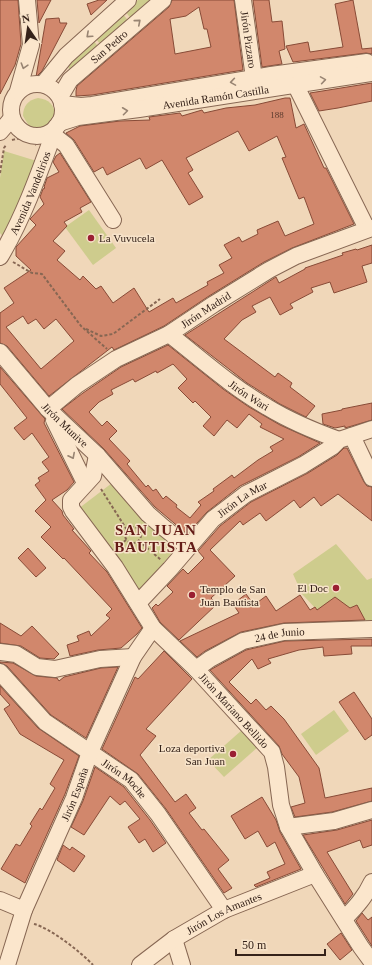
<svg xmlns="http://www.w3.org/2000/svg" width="372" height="965" font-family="Georgia,serif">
  <rect width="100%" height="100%" fill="#f0d7b9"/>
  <g fill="#cecc8d">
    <path d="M138,0H156L132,20L125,11Z"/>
    <path d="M122,13L130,23L103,47L95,38Z"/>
    <path d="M93,40L100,49L71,70L69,69L68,66Z"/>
    <path d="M38,98C60,100 60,126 40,130L29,126L23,116C23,106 28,100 38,98Z"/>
    <path d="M4,151L40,162L7,241L0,233V178Z"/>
    <path d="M89,210L116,248L93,265L65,227Z"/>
    <path d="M116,480L180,543L138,594L78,509Z"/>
    <path d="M336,544L367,580L372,578V625H368L357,606L350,608L317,610L302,594L293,574Z"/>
    <path d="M334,710L349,731L316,755L301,734Z"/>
    <path d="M242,730L258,747L224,777L208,760Z"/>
  </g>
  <g fill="#d1876c" stroke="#884b37" fill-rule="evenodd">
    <path d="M0,0H18L21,44L15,65L0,94Z"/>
    <path d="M37,0H51L39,23Z"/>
    <path d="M99,0H107L91,15L87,4Z"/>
    <path d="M172,0H234L243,70L92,95L76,96V91L77,86L169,7ZM199,7L204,29H207L211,47L175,54L170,19L186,16Z"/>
    <path d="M253,0H269L272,22L282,21L285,49L279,51L282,64L262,67Z"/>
    <path d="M353,0L362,49L372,48V54L366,53L293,62L286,46L308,42L310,52L343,47L335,4Z"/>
    <path d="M59,18L60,23H67L42,71L36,77L46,19Z"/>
    <path d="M372,83V101L338,108L319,111L310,93Z"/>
    <path d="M285,98H290L296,128L304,124L324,168H326L354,224L292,248L264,262L209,296L164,326L114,350L112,347L49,396L7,346L0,343V313L14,303L4,288L31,270L16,256V247L36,225L30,219L44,204L40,197L43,189L45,188L44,187L47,178L59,172L53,162L56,156L60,153L91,202L80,208L82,212L64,222L67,226L53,241L65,251L57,260L80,280L83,276L96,289L101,286L113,303L134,288L149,312L173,298L176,303L208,285L207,282L224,273L219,265L232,258L224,245L239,237L242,242L258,234L257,230L278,221L285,236L314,224L304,197L299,199L282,158L286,157L277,136L249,151L238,131L186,158L193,170L188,173L203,197L189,205L162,160L146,169L140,158L107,175L103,167L94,172L74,140L66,133L80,126L120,121L150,120L149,117L180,113L182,116L202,110L204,113L226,108L255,105ZM23,316L28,324L36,319L44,329L56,319L74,341L41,369L6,327Z"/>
    <path d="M372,245V263L362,266L367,282L334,293L330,282L311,288L313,292L290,304L293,308L280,315L270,297L252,306L256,312L242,320L224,339L275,377L278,373L292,383L290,387L315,406L306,417L280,404L247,383L185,335L276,277L279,283L305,269V268L343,255L342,253L356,249L357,250Z"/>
    <path d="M168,345L223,389L249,407L280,425L320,443L298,457L240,486L207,512L187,534L155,507L104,449L62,409L83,393L121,367ZM173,364L187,379L178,388L193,403L195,401L211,417L203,426L214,436L227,420L237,428L249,414L262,424L260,427L284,439L270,447L273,451L258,460L234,478L232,475L213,489L214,491L198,502L201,505L190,518L176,507L177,505L166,496L163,499L156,489L153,491L148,485L146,487L127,464L130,461L109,439L117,431L107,421L102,426L89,412L99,402L113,394L111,390L133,379L135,382L156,371L157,373Z"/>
    <path d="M0,367L45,419L44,423L74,482L67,490L52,500L62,511L63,515L74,529L72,530L91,551L89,553L107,572L142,628L137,634L121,648L98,650L70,656L67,645L79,641L77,636L89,631L91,636L110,618L106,615L112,609L64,558L63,559L41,537L51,527L35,511L46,500L35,485L40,481L38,478L49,471L42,462L49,457L32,433L24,440L14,428L27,418L0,384Z"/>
    <path d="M372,403V420L345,428V426L335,428L323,424L322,414L342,410V409Z"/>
    <path d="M344,448H347L364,482L367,486L372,487V521L338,494L321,506L314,497L300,508L294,500L266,521L260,513L243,525L240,521L210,550L235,576L211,598L217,604L179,640L160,622L152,608L156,604L158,606L173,592L167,586L183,569L188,574L204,558L198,551L220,526L251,502L308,473L337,455Z"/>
    <path d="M28,548L46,568L36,577L18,558Z"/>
    <path d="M246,594L254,605L266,596L276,611L300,595L310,610L315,607L317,610L335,597L350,608L357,605L365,620L284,623L241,632L205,651L197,657L180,641L239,613L233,604Z"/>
    <path d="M0,623L21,636L32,626L59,654L54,659L40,658L21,646L0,643Z"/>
    <path d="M372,639V646H351L352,654L324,656L323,647L299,650L268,659L271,663L258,669L252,659L229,682L251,704L256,699L266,710L271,706L284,719L319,768L325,798L372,788V801L332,812L295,817L291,807L305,803L299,777L282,754L279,746L210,670L246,650L285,641Z"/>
    <path d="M164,651L192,679L146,729L156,736L140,755L175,802L186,794L196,808L189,813L202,830L204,829L229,860L218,869L232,888L224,893L166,809L138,774L102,749L135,677L138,679Z"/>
    <path d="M0,662L13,663L36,676L57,678L59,681L64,677L101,668L118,667L86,738L51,715L7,666L0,663Z"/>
    <path d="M0,686L38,728L79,756L65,794L25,883L1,869L16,844L20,846L32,826L30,824L40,808L42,810L55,788L50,784L64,760L20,734L4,709L10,705L0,694Z"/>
    <path d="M354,692L372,719V735L365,740L339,702Z"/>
    <path d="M95,767L124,787L150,820L166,843L153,852L145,839L139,843L128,827L140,819L125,801L120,805L110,796L84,835L71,827L83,801Z"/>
    <path d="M262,797L276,820L280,832L301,869L256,887L254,885L270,878L267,872L285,864L275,842L267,847L258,831L245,839L231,816Z"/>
    <path d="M372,820V845L363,848L360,840L327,852L353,894L345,904L303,835L337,830Z"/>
    <path d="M63,845L70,850L72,847L85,856L74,872L57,860Z"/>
    <path d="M362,913L368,920L372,917V946L356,921Z"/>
    <path d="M341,933L352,950L340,960L327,944Z"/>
  </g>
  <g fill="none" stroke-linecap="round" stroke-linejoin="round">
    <defs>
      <g id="minor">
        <path id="s1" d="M243,0L254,78"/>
        <circle cx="37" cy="110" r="26"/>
        <path d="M43,84L66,56L128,0"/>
        <path d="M295,84L367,229"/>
        <path d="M18,91L31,45L27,0"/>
        <path id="s2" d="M60,97L70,80L163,0"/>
        <path d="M62,104L81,106L92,105L271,75L367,62"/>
        <path id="s3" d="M59,123L78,117L139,109L372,73"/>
        <path d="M0,132L12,118"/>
        <path d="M53,135L66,145L113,220"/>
        <path id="s4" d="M0,257C24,217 40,171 56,127"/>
        <path id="s5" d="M169,334C201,359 232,387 267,407C290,421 314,431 339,440"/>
        <path id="s6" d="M0,352L48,409L97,455L148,514L163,527L188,547"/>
        <path id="s7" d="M48,409L77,385L116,359L169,334L214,304L269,270L296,256L372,228"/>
        <path d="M54,420L85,483"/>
        <path d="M352,436L372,478"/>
        <path id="s8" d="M97,455L93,476L71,500V507L73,511L115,567L153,628L196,669L272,752L276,767L281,805L288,827L315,874L361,947L372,962"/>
        <path id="s9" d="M138,603L170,569L213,519L246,494L303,465L332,447L339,440L372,429"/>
        <path d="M0,652L16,654L37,667L55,669L100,659L133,657"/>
        <path id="s10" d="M196,669L210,659L243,641L284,632L372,629"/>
        <path id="s11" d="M0,672L45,722L131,780L158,814L224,910"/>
        <path d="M288,827L334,821L372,810"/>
        <path d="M0,900L24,910"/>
        <path d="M344,919C356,907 365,897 372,882"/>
        <path d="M174,939L182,965"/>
        <path id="s12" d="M7,965L24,910L74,798L90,752L133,657L153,628"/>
        <path id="s13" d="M140,965L174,939L224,910L315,874"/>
      </g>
    </defs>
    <use href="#minor" stroke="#876753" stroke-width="18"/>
    <g stroke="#876753" stroke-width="2" stroke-dasharray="3 2" stroke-linecap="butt">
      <path d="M12,140C21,137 28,139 36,145"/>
      <path d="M0,173L4,148L6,145"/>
      <path d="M13,262L32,273L42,274L81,326L107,349"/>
      <path d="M86,329L101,336L113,334L160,299"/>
      <path d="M101,489L127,530"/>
      <circle cx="133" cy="535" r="8"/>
      <path d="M139,541L161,560"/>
      <path d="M116,548L126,540"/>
      <path d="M34,924C50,928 81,952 93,965"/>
    </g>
    <use href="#minor" stroke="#fbe6cc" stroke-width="16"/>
  </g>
  <defs><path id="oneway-chevron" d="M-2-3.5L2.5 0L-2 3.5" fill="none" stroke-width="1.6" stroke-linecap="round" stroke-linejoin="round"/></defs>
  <g stroke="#988472">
    <use href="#oneway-chevron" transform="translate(138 22) rotate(-41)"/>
    <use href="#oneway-chevron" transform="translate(89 35) rotate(138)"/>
    <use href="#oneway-chevron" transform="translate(24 66) rotate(107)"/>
    <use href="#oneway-chevron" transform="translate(323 80) rotate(-9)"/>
    <use href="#oneway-chevron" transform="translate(233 82) rotate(171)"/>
    <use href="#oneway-chevron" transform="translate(125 111) rotate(-7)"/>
    <use href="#oneway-chevron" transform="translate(72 456) rotate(63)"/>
  </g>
  <g fill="#9a1f32" stroke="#f7e3c9" stroke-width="1.5">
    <circle cx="91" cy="238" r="4"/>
    <circle cx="336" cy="588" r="4"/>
    <circle cx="192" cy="595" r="4"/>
    <circle cx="233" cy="754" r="4"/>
  </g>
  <g text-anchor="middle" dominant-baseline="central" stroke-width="3" stroke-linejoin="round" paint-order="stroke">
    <g font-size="9" fill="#5c3b2e">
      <text x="277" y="115">188</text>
    </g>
    <g font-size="11" fill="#352219" stroke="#f7e3c9">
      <text stroke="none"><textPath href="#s1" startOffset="40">Jirón Pizzaro</textPath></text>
      <text stroke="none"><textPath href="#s2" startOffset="71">San Pedro</textPath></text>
      <text stroke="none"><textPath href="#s3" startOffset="159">Avenida Ramón Castilla</textPath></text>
      <text stroke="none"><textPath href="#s4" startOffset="71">Avenida Vandelirios</textPath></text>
      <text stroke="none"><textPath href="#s7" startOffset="187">Jirón Madrid</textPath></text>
      <text stroke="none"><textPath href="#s5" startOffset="101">Jirón Wari</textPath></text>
      <text stroke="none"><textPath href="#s6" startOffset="98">Jirón Munive</textPath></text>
      <text stroke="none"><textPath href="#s9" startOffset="148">Jirón La Mar</textPath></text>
      <text stroke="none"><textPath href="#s10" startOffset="92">24 de Junio</textPath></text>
      <text stroke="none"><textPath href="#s8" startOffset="323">Jirón Mariano Bellido</textPath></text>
      <text stroke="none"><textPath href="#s11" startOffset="165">Jirón Moche</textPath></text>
      <text stroke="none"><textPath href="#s12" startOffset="184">Jirón España</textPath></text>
      <text stroke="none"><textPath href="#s13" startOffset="99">Jirón Los Amantes</textPath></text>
    </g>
    <g font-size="11" fill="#352219" stroke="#f7e3c9" text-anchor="start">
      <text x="99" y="238">La Vuvucela</text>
      <text x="328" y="588" text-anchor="end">El Doc</text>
      <text x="200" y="589">Templo de San<tspan x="200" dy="13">Juan Bautista</tspan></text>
      <text x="225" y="748" text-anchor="end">Loza deportiva<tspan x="225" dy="13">San Juan</tspan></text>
    </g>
    <g font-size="15" font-weight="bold" letter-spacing="1" fill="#641b16" stroke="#f7e3c9">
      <text x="156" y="530">SAN JUAN<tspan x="156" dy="17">BAUTISTA</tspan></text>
    </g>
  </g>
  <g transform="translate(28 28) rotate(347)" stroke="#f7e3c9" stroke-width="3" paint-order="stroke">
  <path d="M0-3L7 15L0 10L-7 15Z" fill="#352219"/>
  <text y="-6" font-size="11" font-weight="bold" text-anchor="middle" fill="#352219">N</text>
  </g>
  <path d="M236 949v6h89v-6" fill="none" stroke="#352219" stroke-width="2"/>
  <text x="242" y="949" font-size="12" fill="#352219" stroke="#f7e3c9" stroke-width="3" paint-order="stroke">50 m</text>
</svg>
